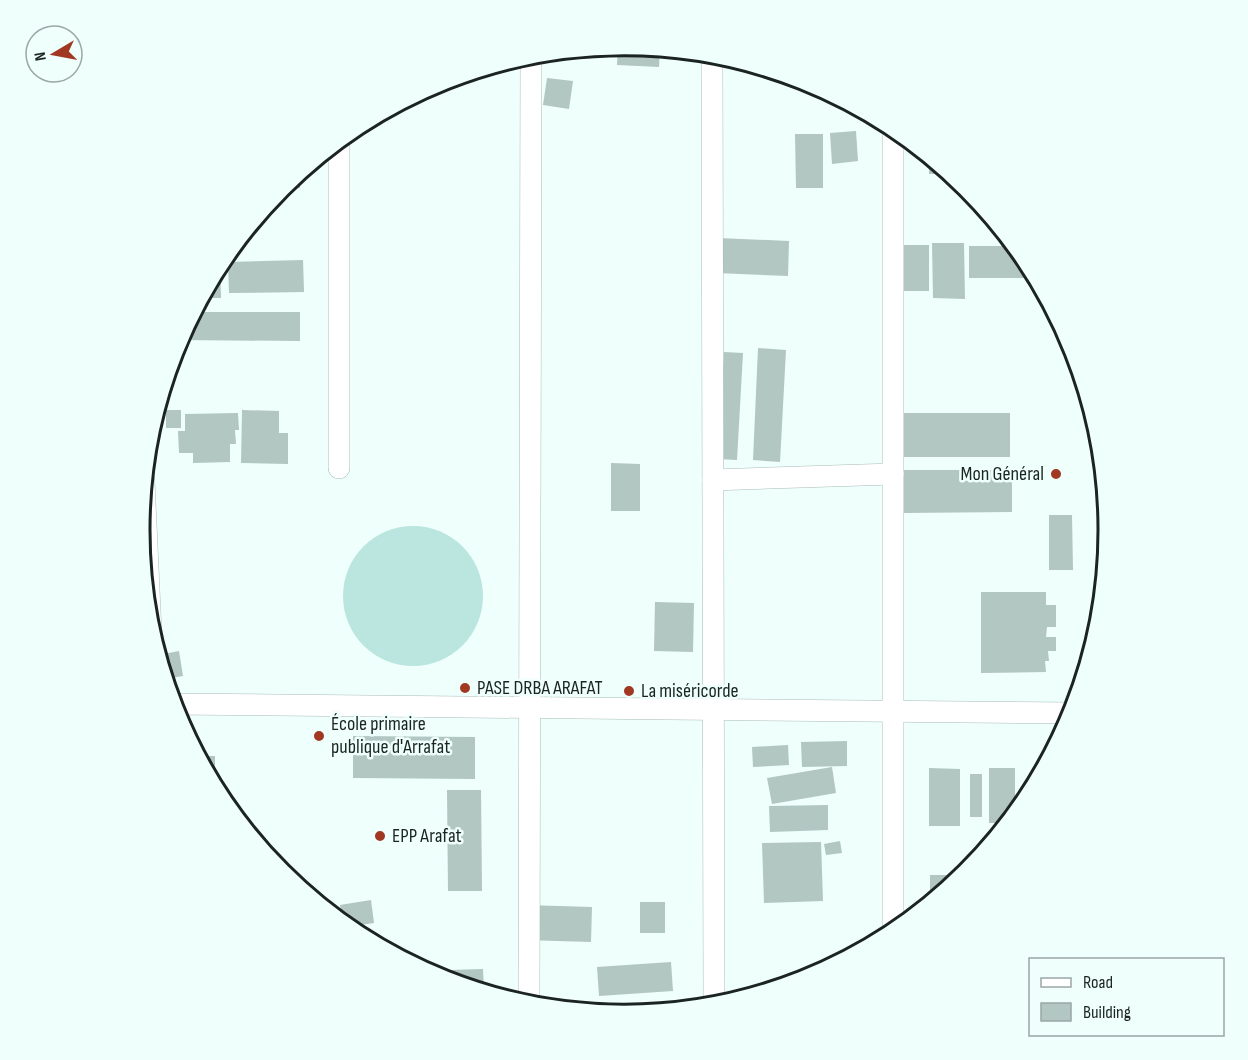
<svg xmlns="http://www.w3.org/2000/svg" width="1248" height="1060" font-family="'Sofia Sans Condensed',sans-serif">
  <rect width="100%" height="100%" fill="#eefffc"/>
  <circle fill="#bae6df" cx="413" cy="596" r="70"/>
  <g fill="#b2c6c2">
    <path d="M624,45L660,49L659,67L617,65L618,46Z"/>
    <path d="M547,78L573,81L569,109L543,105Z"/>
    <path d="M856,131L858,161L832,164L830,133Z"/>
    <path d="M795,134H823V188H796Z"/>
    <path d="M929,156L945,169L951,174H929Z"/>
    <path d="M300,171V188L286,189V183Z"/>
    <path d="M718,238L789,241L788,276L716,273Z"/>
    <path d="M932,243H964L965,299L933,298Z"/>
    <rect x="898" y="245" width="31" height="46"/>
    <path d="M969,246H1015L1027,261L1037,278H969Z"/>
    <path d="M303,260L304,292L229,293L228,262Z"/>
    <path d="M220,262L221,298H211L210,281Z"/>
    <path d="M193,312H300V341L178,340Z"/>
    <path d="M758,348L786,350L780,462L753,460Z"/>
    <path d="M724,352L743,353L737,460L717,459Z"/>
    <rect x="166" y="410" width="15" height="18"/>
    <path d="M242,410L279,411V433H288V464L241,463Z"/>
    <path d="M238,413L239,430H235L236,444H230V462L193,463V453H179L178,431H185V414Z"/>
    <rect x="899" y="413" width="111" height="44"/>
    <path d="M611,463L640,464V511H611Z"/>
    <path d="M903,470H1012V512L903,513Z"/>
    <path d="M1049,515H1072L1073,570H1049Z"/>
    <path d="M981,592H1046V605H1056V627H1047L1046,637H1056V651H1048L1049,661H1045L1046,672L981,673Z"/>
    <path d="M655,602L694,603L693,652L654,651Z"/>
    <path d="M179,651L183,676L165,679L158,655Z"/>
    <path d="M353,736L475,737V779L353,778Z"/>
    <path d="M847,741V766L802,767L801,742Z"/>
    <path d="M788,745L789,765L753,767L752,747Z"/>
    <path d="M197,756H215V789Z"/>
    <path d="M832,767L836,793L772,804L767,778Z"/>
    <path d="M929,768L960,769V826H929Z"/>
    <path d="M989,768H1015V814L1008,823H989Z"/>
    <rect x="970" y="774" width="12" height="43"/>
    <path d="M447,790H481L482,891H448Z"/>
    <path d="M828,805V830L770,832L769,806Z"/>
    <path d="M840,841L842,853L826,855L824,844Z"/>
    <path d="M821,842L823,901L764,903L762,843Z"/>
    <path d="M930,875H961V878L930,903Z"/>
    <path d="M371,900L374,923L347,927L343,924L340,905Z"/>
    <rect x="640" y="902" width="25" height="31"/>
    <path d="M524,905L592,907L591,942L523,940Z"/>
    <path d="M671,962L673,991L599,996L597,967Z"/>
    <path d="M433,964V975L414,965Z"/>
    <path d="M483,969L484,992L449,981V970Z"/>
    <path d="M751,986H782L751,996Z"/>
    <path d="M598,1008L661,1010V1011L624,1015L598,1012Z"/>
  </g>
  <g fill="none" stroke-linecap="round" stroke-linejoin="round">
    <defs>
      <g id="street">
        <path d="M712,54L714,1006"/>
        <path d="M893,126V933"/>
        <path d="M339,468V139"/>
        <path d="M713,480L893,474"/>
        <path d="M144,481L151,633"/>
        <path d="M172,704L1073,713"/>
        <path d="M529,1005L531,54"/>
      </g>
    </defs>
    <use href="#street" stroke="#a9bdb9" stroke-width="22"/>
    <use href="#street" stroke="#fff" stroke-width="21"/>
  </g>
  <g fill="#a13821" stroke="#eefffc" stroke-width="2">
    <circle cx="1056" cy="474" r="6"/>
    <circle cx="465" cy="688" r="6"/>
    <circle cx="629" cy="691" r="6"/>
    <circle cx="319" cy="736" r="6"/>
    <circle cx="380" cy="836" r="6"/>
  </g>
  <g text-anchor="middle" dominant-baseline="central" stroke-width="5" stroke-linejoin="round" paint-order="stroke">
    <g font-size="20" fill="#1c2422" stroke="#eefffc" text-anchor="start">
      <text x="1044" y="474" text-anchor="end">Mon Général</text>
      <text x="477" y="688">PASE DRBA ARAFAT</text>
      <text x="641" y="691">La miséricorde</text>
      <text x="331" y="724">École primaire<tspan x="331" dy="23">publique d'Arrafat</tspan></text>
      <text x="392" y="836">EPP Arafat</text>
    </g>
  </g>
  <path d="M0 0H1248V1060H0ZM150 530a474 474 0 1 1 948 0a474 474 0 1 1-948 0Z" fill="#eefffc" fill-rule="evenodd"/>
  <path fill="none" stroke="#1c2422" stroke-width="3" d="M150 530a474 474 0 1 1 948 0a474 474 0 1 1-948 0Z"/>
  <rect x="1029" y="958" width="195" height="78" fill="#eefffc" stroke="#9aa7a5" stroke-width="1.5"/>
  <rect x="1041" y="978" width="30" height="9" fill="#ffffff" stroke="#9aa7a5" stroke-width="1.5"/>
  <text x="1083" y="988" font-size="18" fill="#1c2422">Road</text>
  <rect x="1041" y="1003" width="30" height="18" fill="#b2c6c2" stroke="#9aa7a5" stroke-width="1.5"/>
  <text x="1083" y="1018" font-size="18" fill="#1c2422">Building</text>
  <g transform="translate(54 54) rotate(260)"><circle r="28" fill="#eefffc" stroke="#9aa7a5" stroke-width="1.5"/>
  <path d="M0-4.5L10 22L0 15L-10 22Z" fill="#a13821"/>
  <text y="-9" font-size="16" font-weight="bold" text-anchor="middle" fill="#1c2422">N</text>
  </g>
</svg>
